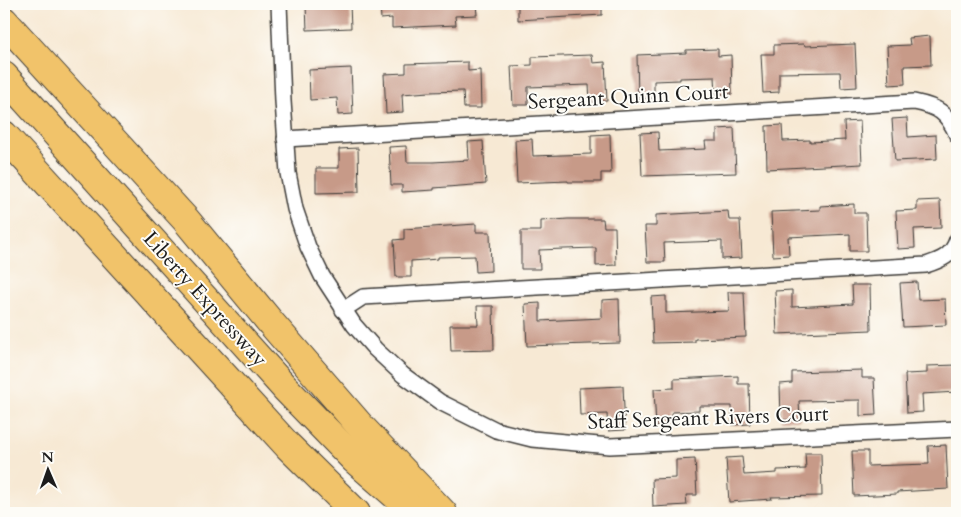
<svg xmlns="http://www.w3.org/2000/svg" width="961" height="517" font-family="Cardo,serif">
  <rect width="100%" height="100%" fill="#fdfcf7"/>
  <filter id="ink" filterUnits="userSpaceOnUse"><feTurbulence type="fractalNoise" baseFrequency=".02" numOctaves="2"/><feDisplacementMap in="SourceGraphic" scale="10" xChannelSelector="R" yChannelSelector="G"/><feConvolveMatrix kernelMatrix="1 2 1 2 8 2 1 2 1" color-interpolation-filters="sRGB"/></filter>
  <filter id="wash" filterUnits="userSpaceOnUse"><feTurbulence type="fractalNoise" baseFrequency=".0096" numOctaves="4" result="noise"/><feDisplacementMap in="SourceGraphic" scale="20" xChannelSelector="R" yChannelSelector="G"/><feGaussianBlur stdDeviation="1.12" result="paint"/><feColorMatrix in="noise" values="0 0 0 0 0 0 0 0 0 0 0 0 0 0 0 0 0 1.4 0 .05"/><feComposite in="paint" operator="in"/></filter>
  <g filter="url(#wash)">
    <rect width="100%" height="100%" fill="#f7e9d4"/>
    <g id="blocks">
      <g fill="#c79a88">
        <path d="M350,4L351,28L307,30L306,5Z"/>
        <path d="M380,4H476L477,15L455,16L456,25L392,28V18L381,19Z"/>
        <path d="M518,4H602V15L518,20Z"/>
        <path d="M930,36L931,65L904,66L905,84L889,85L887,46L910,45L909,38Z"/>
        <path d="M804,44L805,46L855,44L857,87L841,88L840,72L779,73V92L763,93L761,54H774V45Z"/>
        <path d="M718,49V56L731,55L732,94H716L715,77L680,78V80L654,81V98L638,99L637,55L686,53V50Z"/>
        <path d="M592,55L593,63L605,62L607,101L590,102L589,85L528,87V105H513L511,66L532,65V57Z"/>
        <path d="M468,62V71L480,70L481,108H464L463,91L429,92L402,94L403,112L386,113L384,74L406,73V64Z"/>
        <path d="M351,68L353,114L338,115L337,98L310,100L309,70Z"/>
        <path d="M907,118L908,137L936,135L937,159L895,161L892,119Z"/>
        <path d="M860,121L862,164L767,169L766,126L782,125L783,141L810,140V142L845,140L844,122Z"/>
        <path d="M734,128L736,173L642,176L640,133L658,132L659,151L706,149L705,141H717V129Z"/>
        <path d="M610,134L611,173H601V182H568V181L517,183L515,140L532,139L533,156L591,154V135Z"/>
        <path d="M483,141L486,184L434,188V190L402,192V185H391L389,147L406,146L407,162H433L469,160L468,142Z"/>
        <path d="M358,148L359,192L316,193V168H339V149Z"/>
        <path d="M940,200L941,228L914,229L915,248L898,249L896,211L917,210V201Z"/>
        <path d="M854,204V213H866L867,251H850V234L788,237L789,255L773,256L771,212L820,210V206Z"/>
        <path d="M728,211L729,220H740L742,258L722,259V241L664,243L665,262H647L645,226H656V215Z"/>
        <path d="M568,219H603L604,227H615L616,265L596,266V248L564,249L539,250L540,269H521V231H541V221Z"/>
        <path d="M476,224V232H490L491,271L476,272L475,256L438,257V259L411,261V277H396L394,240L404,239V229Z"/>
        <path d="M917,282L918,300L945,299L946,325L903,327L900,283Z"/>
        <path d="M852,285H870L871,330L777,334L775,291L792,290V307L853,304Z"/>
        <path d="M728,292H744L746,337L695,339V342L653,343L651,297L666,296V313L729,311Z"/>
        <path d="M619,299L620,343L527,346L525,304L540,303V321L602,318V300Z"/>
        <path d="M477,306H493L494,350L451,351L450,325H478Z"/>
        <path d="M957,365V392L922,394L923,412L907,413L905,374L927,373V366Z"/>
        <path d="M862,370V378H874L876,415L860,416V400L799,401L800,420H781L780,384L792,383V372Z"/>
        <path d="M738,376V384H749L750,424L732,425V406H699V411L672,412V426L656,427L654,389L674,388V379Z"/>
        <path d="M623,386L625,430L608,431L607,414L580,415L579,388Z"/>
        <path d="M946,445L948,489L897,492V494L854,496L852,451H868V466L929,464L928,446Z"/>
        <path d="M805,453H821L822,496L771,497L772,499L729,502L726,458L742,457L744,475L777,473V470L806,469Z"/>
        <path d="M695,459L697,495H686L687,505L653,507L652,479L676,478V460Z"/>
      </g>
    </g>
  </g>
  <g filter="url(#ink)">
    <use href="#blocks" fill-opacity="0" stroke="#3d3b38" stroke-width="1"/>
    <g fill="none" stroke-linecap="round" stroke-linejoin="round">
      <defs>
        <g id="street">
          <path d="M279,4L283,101L288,173L295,209L308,247L322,276L354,325L375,349L403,375L440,402L496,430L532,439L610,446L957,429"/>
          <path d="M285,139L914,102C938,107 947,112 957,135"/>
          <path d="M343,310L363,297L926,265C941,260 952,256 957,240"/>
        </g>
        <g id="highway">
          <path d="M4,21L186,220L271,323L362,428L443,513"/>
          <path d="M4,76L285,388L355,460L416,513"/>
          <path d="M4,135L288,446L356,513"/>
        </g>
      </defs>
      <use href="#street" stroke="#3d3b38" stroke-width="18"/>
      <use href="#highway" stroke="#3d3b38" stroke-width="30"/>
      <use href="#street" stroke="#fff" stroke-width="15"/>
      <use href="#highway" stroke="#f1c36a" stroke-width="28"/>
    </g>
  </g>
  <g text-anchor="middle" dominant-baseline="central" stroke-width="4" stroke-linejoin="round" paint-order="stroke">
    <g font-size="21" fill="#1c1c1c" stroke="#fdfcf7">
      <text transform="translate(628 97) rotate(-3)">Sergeant Quinn Court</text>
      <text transform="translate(205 299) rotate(48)">Liberty Expressway</text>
      <text transform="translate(708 418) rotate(-2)">Staff Sergeant Rivers Court</text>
    </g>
  </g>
  <rect width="961" height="517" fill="none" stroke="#fdfcf7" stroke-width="20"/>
  <g transform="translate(48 470) rotate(358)" stroke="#fdfcf7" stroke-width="4" paint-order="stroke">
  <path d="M0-4L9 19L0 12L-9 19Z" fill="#1c1c1c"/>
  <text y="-8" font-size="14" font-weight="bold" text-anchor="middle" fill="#1c1c1c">N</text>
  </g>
</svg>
